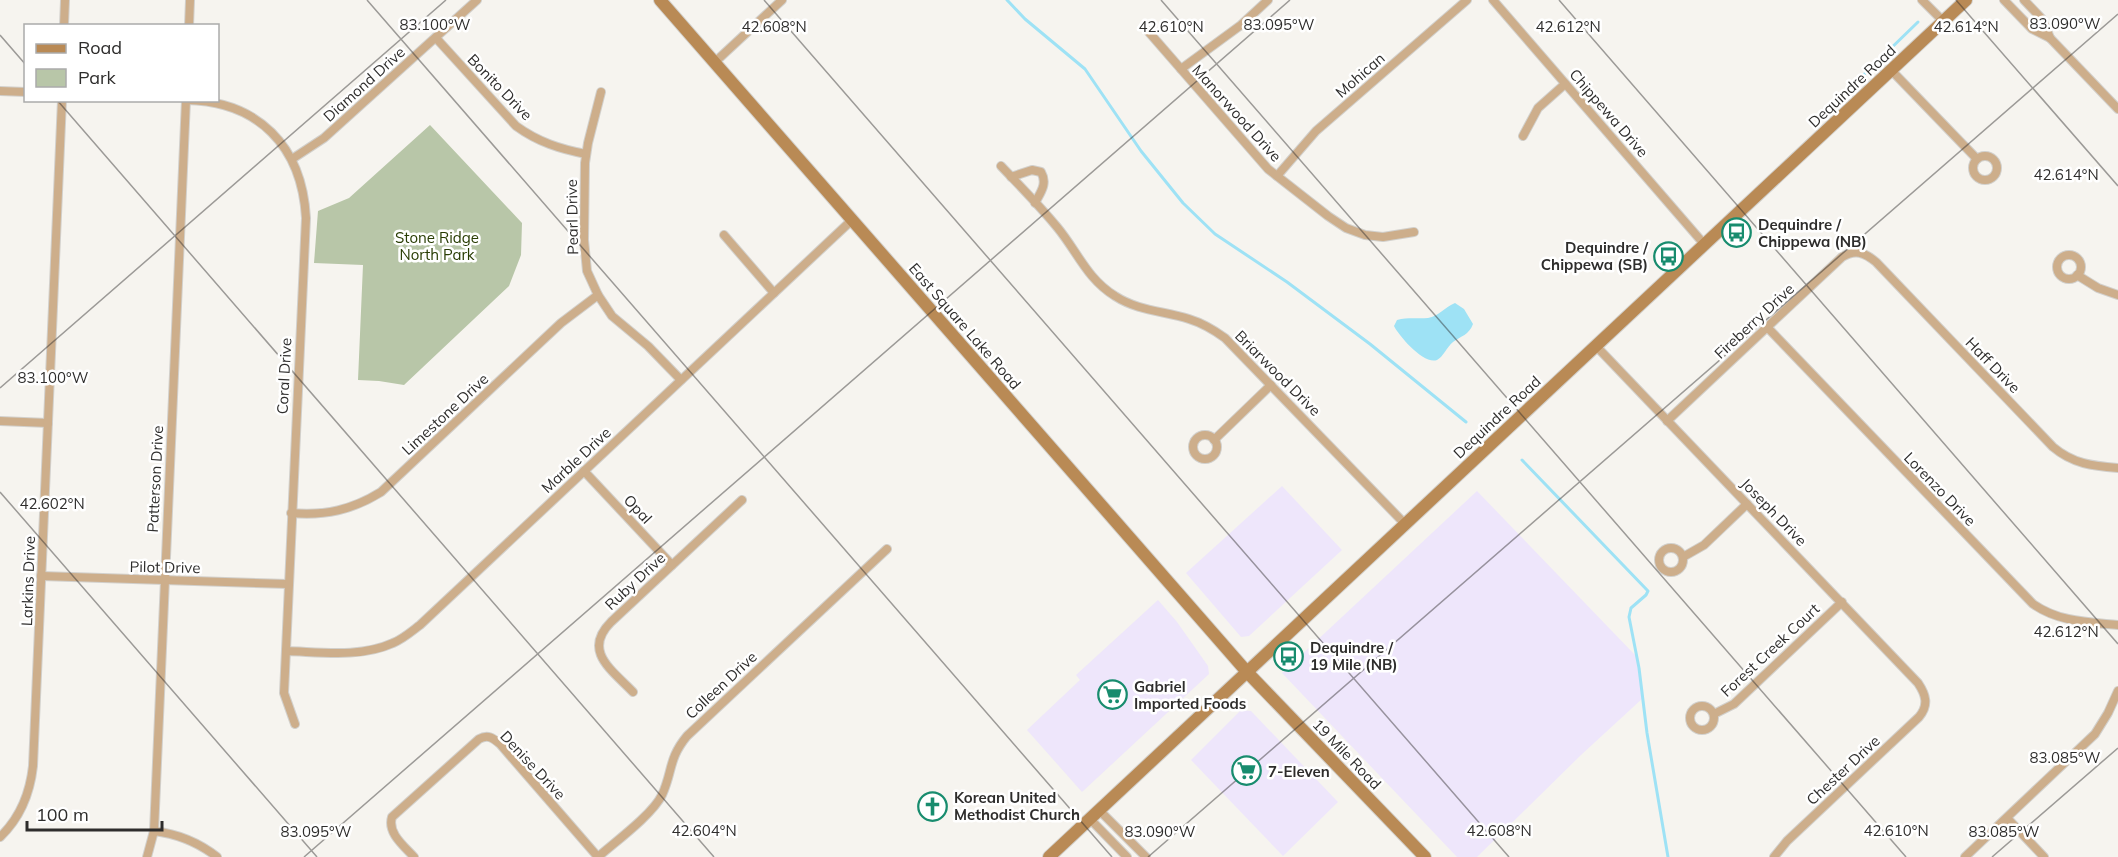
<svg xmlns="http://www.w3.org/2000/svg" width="2118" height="857" font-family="Mulish,sans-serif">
  <rect width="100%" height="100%" fill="#f6f4ef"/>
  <g fill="#eee6fb">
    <path d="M1282,486L1342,550L1249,636L1241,637L1186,573Z"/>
    <path d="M1477,491L1636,656L1643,698L1581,755L1477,857H1457L1282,673Z"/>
    <path d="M1158,600L1177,622L1208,666L1209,674L1082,792L1027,730L1080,680L1076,675Z"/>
    <path d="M1241,710L1251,711L1338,802L1283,856L1191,760Z"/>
  </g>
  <path fill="#b8c6a8" d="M430,125L522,223L521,255L509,286L404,385L379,381L358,380L363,265L314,263L318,211L349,198Z"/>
  <path fill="#9ee2f5" d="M1455,303L1464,309L1473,324C1469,335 1461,336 1453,342C1447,347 1443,357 1437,360C1424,365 1399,336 1394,326L1397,320C1408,317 1418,319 1428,318C1439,316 1445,307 1455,303Z"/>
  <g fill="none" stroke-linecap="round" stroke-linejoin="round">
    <g stroke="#9ee2f5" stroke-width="3">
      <path d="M1007,0L1025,19L1085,69L1141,151L1183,203L1215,234L1287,282L1370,344L1466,422"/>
      <path d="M1843,98L1850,88L1918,22"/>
      <path d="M1522,460L1648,591L1646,595L1631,608L1629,617L1639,668L1647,733L1668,857"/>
    </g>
    <defs>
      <g id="street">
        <path d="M1493,0L1704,244"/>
        <path d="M1922,0L1943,21"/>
        <path d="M2004,0L2032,29L2050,38L2118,109"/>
        <path d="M2024,0L2043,20L2050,38"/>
        <path d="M64,26L65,0"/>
        <path d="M189,26L190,0"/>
        <path d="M1147,30L1268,169L1328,216L1346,228L1365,235L1383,237L1414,232"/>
        <path d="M436,38L516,126C538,142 560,149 586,154"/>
        <path d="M715,62L782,0"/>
        <path d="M1181,69L1241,25L1268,0"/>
        <path d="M1891,70L1977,159"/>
        <path d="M0,91L26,92"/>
        <path d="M601,92L588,143L585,163L584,240L587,271L598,295L612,316L648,346L681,380"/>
        <path d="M1523,136L1538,108L1565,84"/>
        <circle cx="1985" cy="168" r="12"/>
        <path d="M292,159L324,138L477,0"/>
        <path d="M1001,166C1020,186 1040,206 1057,227C1077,251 1087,279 1115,296C1138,311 1164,311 1189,319C1202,323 1214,330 1225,338L1405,524"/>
        <path d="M1277,176L1316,131L1467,0"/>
        <path d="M1011,177L1032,170L1041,172C1048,184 1040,193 1035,203"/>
        <path d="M724,235L774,293"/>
        <circle cx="2069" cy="267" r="12"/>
        <path d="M2077,275L2098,288L2118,295"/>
        <path d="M1767,327L2033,604C2059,622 2087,622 2118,625"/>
        <path d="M1596,346L1918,683C1926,695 1929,705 1919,717L1787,841L1774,857"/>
        <path d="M0,421L48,423"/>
        <path d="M1667,421L1842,257C1855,249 1864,252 1876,262L2053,447C2073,464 2093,466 2118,468"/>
        <circle cx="1205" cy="447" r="12"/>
        <path d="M1214,440L1271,385"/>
        <path d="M584,471L672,565"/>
        <path d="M291,513C325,516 352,510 381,492L561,323L598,295"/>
        <circle cx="1671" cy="560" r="12"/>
        <path d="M1683,557L1704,545L1747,504"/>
        <path d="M41,576L288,584"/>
        <path d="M286,651C321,652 360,658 393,643C403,639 412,631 420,625L853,219"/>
        <path d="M633,692C612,670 582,651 611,622L742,500"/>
        <circle cx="1702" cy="718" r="12"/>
        <path d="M1714,714L1734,704L1842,602"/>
        <path d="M1099,810L1146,857"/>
        <path d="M2007,818L2044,857"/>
        <path d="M1090,819L1127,857"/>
        <path d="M154,831C178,834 198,842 217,857"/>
        <path d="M0,837C20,818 30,793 33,766L62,100"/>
        <path d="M147,857L154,831L186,100C258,101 302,146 306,218L284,693L295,724"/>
        <path d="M414,857C404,846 387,833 392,817L479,739C488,734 493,738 500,744L598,857"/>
        <path d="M598,857C615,842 652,815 662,795C673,771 668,759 687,736L887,549"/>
        <path d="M1965,857L2095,734L2108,713L2118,691"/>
      </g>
      <g id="secondary">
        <path d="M660,0L1247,672L1425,857"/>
        <path d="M1049,857L1966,0"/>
      </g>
    </defs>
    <use href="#street" stroke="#d2d0cc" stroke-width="10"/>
    <use href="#secondary" stroke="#d2d0cc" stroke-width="14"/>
    <use href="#street" stroke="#cdae8b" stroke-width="8"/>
    <use href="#secondary" stroke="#b98a55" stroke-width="12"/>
  </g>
  <path fill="none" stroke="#2e2d2c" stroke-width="1.5" stroke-opacity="0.45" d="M367,0L1112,857M764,0L1509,857M1161,0L1906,857M1559,0L2118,644M1956,0L2118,186M0,35L26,65M57,100L714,857M0,388L446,0M0,492L317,857M304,857L1290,0M1148,857L2118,14M1992,857L2118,748"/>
  <defs>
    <symbol id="bus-ring" viewBox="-11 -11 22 22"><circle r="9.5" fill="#fff" stroke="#188c6e" stroke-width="1.5"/><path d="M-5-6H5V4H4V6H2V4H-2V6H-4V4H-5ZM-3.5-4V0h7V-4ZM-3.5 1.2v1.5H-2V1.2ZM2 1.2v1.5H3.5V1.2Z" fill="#188c6e"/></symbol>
    <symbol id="supermarket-ring" viewBox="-11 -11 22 22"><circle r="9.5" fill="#fff" stroke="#188c6e" stroke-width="1.5"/><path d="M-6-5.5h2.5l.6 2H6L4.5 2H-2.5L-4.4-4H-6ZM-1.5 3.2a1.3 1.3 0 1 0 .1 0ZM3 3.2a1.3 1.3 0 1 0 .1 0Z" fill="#188c6e"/></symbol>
    <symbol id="church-ring" viewBox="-11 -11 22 22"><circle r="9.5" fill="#fff" stroke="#188c6e" stroke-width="1.5"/><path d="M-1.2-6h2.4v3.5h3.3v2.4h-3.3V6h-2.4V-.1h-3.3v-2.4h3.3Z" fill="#188c6e"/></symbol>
  </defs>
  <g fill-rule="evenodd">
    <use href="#bus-ring" x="1720" y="216" width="33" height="33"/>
    <use href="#bus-ring" x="1652" y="240" width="33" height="33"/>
    <use href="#bus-ring" x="1272" y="640" width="33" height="33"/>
    <use href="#supermarket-ring" x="1096" y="678" width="33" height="33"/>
    <use href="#supermarket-ring" x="1230" y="754" width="33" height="33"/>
    <use href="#church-ring" x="916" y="790" width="33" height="33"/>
  </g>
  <g text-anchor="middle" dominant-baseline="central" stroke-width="5" stroke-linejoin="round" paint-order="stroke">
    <g font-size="15" fill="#2e2d2c" stroke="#fff">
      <text transform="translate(1360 75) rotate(-41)">Mohican</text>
      <text transform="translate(364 84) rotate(-42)">Diamond Drive</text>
      <text transform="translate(1852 86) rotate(-43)">Dequindre Road</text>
      <text transform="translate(500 87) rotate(46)">Bonito Drive</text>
      <text transform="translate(1237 113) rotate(48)">Manorwood Drive</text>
      <text transform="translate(1609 113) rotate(49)">Chippewa Drive</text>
      <text transform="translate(572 217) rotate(-91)">Pearl Drive</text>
      <text transform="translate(1754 321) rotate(-43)">Fireberry Drive</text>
      <text transform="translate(965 326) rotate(49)">East Square Lake Road</text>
      <text transform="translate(1993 365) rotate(46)">Haff Drive</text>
      <text transform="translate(1278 373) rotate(45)">Briarwood Drive</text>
      <text transform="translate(284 376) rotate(-87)">Coral Drive</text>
      <text transform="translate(445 414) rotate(-43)">Limestone Drive</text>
      <text transform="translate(1497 417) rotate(-43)">Dequindre Road</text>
      <text transform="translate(576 460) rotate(-43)">Marble Drive</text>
      <text transform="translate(155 479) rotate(-87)">Patterson Drive</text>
      <text transform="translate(1940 489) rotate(46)">Lorenzo Drive</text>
      <text transform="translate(638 509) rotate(47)">Opal</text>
      <text transform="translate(1774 512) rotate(46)">Joseph Drive</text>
      <text transform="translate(165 567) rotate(1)">Pilot Drive</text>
      <text transform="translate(28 581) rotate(-88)">Larkins Drive</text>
      <text transform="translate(635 581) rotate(-43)">Ruby Drive</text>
      <text transform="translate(1770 650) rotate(-43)">Forest Creek Court</text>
      <text transform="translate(721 685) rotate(-43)">Colleen Drive</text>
      <text transform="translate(1347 754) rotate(46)">19 Mile Road</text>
      <text transform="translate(533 765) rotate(47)">Denise Drive</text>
      <text transform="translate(1843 770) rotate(-43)">Chester Drive</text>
    </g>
    <g font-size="15" font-weight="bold" fill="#2e2d2c" stroke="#fff" text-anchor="start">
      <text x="1758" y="224">Dequindre /<tspan x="1758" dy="17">Chippewa (NB)</tspan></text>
      <text x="1648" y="247" text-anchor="end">Dequindre /<tspan x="1648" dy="17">Chippewa (SB)</tspan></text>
      <text x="1310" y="647">Dequindre /<tspan x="1310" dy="17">19 Mile (NB)</tspan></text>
      <text x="1134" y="686">Gabriel<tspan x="1134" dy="17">Imported Foods</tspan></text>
      <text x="1268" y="771">7-Eleven</text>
      <text x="954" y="797">Korean United<tspan x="954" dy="17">Methodist Church</tspan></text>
    </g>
    <g font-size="15" fill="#283c03" stroke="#fff">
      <text x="437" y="237">Stone Ridge<tspan x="437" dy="17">North Park</tspan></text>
    </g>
  </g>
  <g font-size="15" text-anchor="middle" fill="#2e2d2c" stroke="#fff" stroke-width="5" stroke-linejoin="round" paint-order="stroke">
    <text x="2065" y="29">83.090°W</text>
    <text x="435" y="30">83.100°W</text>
    <text x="1279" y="30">83.095°W</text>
    <text x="774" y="32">42.608°N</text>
    <text x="1171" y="32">42.610°N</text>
    <text x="1568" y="32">42.612°N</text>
    <text x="1966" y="32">42.614°N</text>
    <text x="2066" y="180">42.614°N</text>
    <text x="53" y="383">83.100°W</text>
    <text x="52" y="509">42.602°N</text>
    <text x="2066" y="637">42.612°N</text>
    <text x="2065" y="763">83.085°W</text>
    <text x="704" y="836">42.604°N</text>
    <text x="1499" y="836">42.608°N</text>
    <text x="1896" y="836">42.610°N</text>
    <text x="316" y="837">83.095°W</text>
    <text x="1160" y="837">83.090°W</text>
    <text x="2004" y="837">83.085°W</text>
  </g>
  <rect x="24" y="24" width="195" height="78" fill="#ffffff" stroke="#ababab" stroke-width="1.5"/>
  <rect x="36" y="44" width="30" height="9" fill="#b98a55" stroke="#ababab" stroke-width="1.5"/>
  <text x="78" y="54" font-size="18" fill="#2e2d2c">Road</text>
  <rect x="36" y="69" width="30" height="18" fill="#b8c6a8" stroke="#ababab" stroke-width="1.5"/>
  <text x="78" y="84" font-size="18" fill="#2e2d2c">Park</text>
  <path d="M27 821v9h135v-9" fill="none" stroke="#2e2d2c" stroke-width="3"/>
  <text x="36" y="821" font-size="18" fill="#2e2d2c" stroke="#ffffff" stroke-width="4.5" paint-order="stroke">100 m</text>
</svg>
